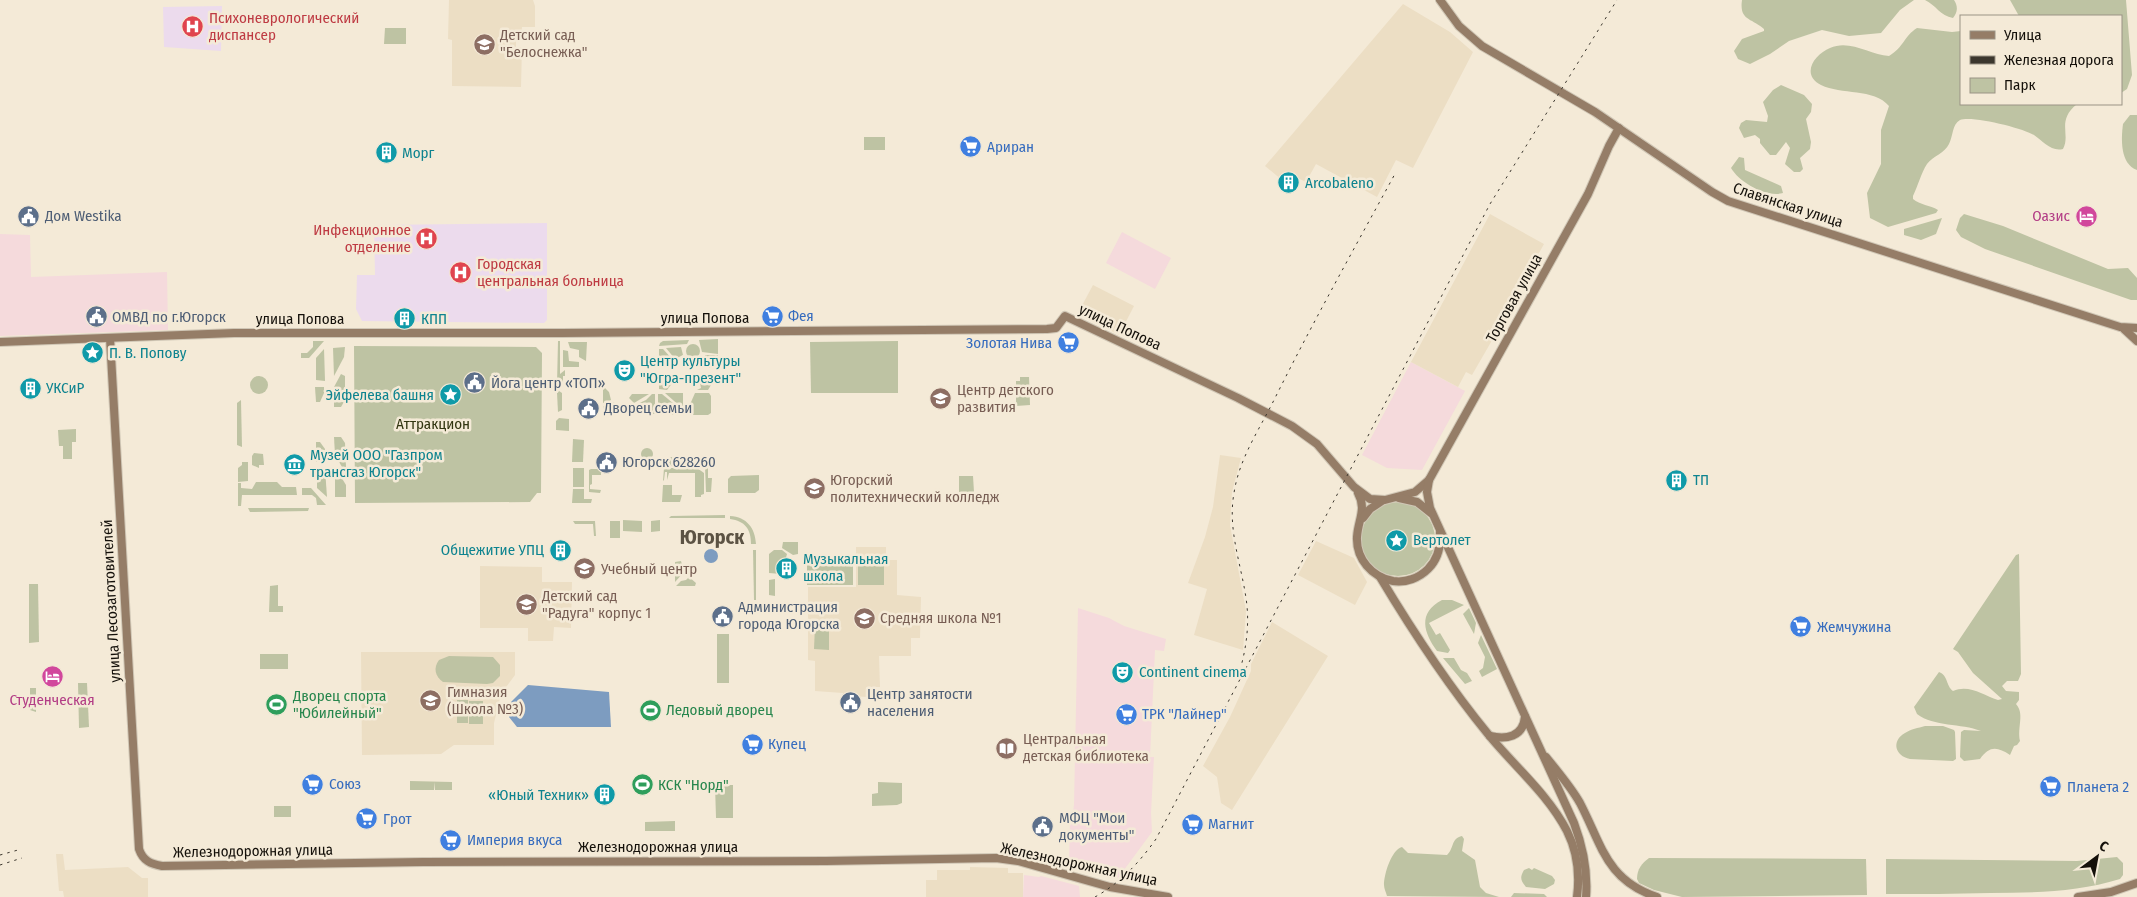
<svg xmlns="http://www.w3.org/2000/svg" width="2137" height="897" font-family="'Fira Sans Condensed',sans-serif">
  <rect width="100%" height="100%" fill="#f4ead7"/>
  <g fill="#f5dadc">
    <path d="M1122,232L1171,258L1155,289L1106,263Z"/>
    <path d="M0,234L30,235L31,277L167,272L168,330L0,336Z"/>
    <path d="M1411,362L1465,391L1422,470L1387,468L1362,455Z"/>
    <path d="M1078,608L1109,618L1124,626L1166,639L1164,651L1155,650L1150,757H1154L1151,813L1152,832L1118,878L1069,865L1070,821L1072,819L1074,805Z"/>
    <path d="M1024,875L1039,877L1041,876L1079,886L1080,897H1023Z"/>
  </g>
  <g fill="#ecdec4">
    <path d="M449,0H533L535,6V27H522L521,41H516V47H522L521,87L452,86V40L448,39Z"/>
    <path d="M1403,4L1450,32L1473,52L1413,168L1396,160L1377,197L1316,164L1306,182L1287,173L1282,180L1265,166Z"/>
    <path d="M1490,214L1544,244L1511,303L1513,304L1472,375L1466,372L1458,387L1411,362Z"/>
    <path d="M1093,285L1134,306L1119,335L1078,313Z"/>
    <path d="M1220,455L1241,458L1232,492L1230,525L1246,611L1243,650L1194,635L1207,589L1188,583L1205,537L1213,507Z"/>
    <path d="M1316,541L1354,558L1367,582L1355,605L1298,575Z"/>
    <path d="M856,547H886V560H897V595L921,597L920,638H911V656H879L880,687H870V697L843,696V693L815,691V661L808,660V587H856Z"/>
    <path d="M480,566L542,567V582H572L571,628L554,627L553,641H528V628H480Z"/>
    <path d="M1272,622L1328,656L1232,810L1221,803L1217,777L1203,766L1230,717L1251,671V664Z"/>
    <path d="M361,652H515V675L501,694L494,723V745H454L441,754L362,755Z"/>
    <path d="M56,854H63L65,870L128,867L142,878H148V897H64L63,891H59Z"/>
    <path d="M970,867L1008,868V873H1023V897H926V880H937V870H970Z"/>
  </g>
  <g fill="#ecdbed">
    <path d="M222,6L221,51L164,47L163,7Z"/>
    <path d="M547,223V320L544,323L362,321L356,309L357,275H375L374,225Z"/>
  </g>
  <g fill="#bec3a3">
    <path d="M1742,0H1914L1900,10L1881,33L1849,36L1822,30L1789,41L1770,54L1750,64L1738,59L1734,51L1742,39L1764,31V29C1752,18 1739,21 1742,0Z"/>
    <path d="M1925,0H1954C1958,6 1958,12 1953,18C1940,16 1936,5 1925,0Z"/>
    <path d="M2010,0H2126L2132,75L2127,89L2121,93V16H2019Z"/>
    <path d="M385,28H406V44H384Z"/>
    <path d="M1917,28L1952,32L1961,31V104H2077C2056,121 2071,134 2063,149C2051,152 2043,141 2034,135C2023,128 1971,115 1960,120C1952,124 1953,137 1949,144C1945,153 1933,156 1927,164C1921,173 1918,186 1913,196V199C1920,205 1930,205 1938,210L1936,213L1888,227L1870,218L1867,193L1881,164V130L1889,106C1874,88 1841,95 1821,85C1800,74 1815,54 1830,48C1850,39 1870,55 1889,56C1904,47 1904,36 1917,28Z"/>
    <path d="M1781,85L1804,95L1812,104L1811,112L1806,119L1811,142L1810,149L1800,158L1803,169L1800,172H1794L1785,164L1790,148L1786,142L1776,155H1770L1760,143V139L1755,135L1744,138L1739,128L1741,123L1746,120L1767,122L1768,116L1763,102L1773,90Z"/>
    <path d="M2130,115H2137V170C2120,164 2121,139 2123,124Z"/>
    <rect x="864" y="137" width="21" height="13"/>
    <path d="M1739,157L1744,158L1745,170L1781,186L1783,193C1766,198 1739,182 1731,168Z"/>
    <path d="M1964,214L2003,226L2108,269L2128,268L2137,278V300H2131L1985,249L1961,237L1956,230L1960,218Z"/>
    <path d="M1942,218L1936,234L1921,240L1904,235V229Z"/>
    <path d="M718,339V354L702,352L699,340Z"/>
    <path d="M689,340L687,344L659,346L660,343L663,341Z"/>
    <path d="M313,341H324L309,358H301V353H307L313,347Z"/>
    <path d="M558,341H560V374L565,370V376H563V383L560,385L557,384Z"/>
    <path d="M898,341V393H811L810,342Z"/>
    <path d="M568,342H587L586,361L579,357V350L570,348Z"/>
    <circle cx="693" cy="351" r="7"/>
    <path d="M354,346L536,347L542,353L541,493H537L530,502L355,503Z"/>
    <path d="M345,347L344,357L334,376L333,348Z"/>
    <path d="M681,347L683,355L675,359L666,348Z"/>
    <path d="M324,349L325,381L316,380V358Z"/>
    <path d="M659,349H663L673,360L669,368H659Z"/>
    <path d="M563,350L568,351L569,361L579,362V367H563Z"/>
    <rect x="705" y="355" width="13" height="13"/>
    <path d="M341,374L345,376V400L341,407H334V387Z"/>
    <path d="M659,374H669L673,382L667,390L659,389Z"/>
    <path d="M705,374H711V385L708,390H697L701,388L700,383Z"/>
    <circle cx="259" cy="385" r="9"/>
    <path d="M1020,377H1029L1030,405L1016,406V381H1020Z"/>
    <path d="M588,381H598L609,392L611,400L608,403H603V389L600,385H588Z"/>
    <path d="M324,387V393L320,402H316L315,387Z"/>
    <path d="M559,391L562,393V410L558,412L557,393Z"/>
    <path d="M665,393H683V408H682Z"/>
    <path d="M695,393H709L711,396V413L708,415H691L688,409Z"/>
    <path d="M632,394H649L634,403L629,398Z"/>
    <path d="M652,394H655V414H635V405L646,400Z"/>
    <path d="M658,394H662L680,409L679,415L658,414Z"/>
    <path d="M241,400L242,447L237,445V403Z"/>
    <path d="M612,402L620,405V414H603V406H609Z"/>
    <path d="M559,418L569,419V431L556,430V421Z"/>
    <path d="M76,429V442H72V459H63V446H59L58,430Z"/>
    <path d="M334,437H341L345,443L346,467H342L335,455Z"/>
    <path d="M573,439L584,440L583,462H572Z"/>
    <path d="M316,442H320L325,449V462H316Z"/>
    <circle cx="647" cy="454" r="6"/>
    <path d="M254,453L263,454L264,465H259V468L252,465V456Z"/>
    <path d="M664,457H708V478H712L711,492H706L705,466H664Z"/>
    <path d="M242,462H248V481L238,482V468L242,465Z"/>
    <path d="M335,467L346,485V497H335Z"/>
    <rect x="573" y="468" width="11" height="19"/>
    <path d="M664,468H697L704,473V494L701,495V497H695V473H669L667,480V472H665L664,480L663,481Z"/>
    <path d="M317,469H325L327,497L317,488Z"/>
    <path d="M591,469H601V475H592V484L590,485V489L601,490L600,493L589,492V470Z"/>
    <path d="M759,475V490L755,493H728V479L731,476Z"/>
    <path d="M959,476H973L974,492H959Z"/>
    <path d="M256,482H277L282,487H296L297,495H242L241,506H238V483H241V488L252,489Z"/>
    <path d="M663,485H672V495H682L680,502H662Z"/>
    <path d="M302,488H311L326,505H317L316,498L312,495H302Z"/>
    <path d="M573,489H584V499H592L591,503H572Z"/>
    <circle cx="1398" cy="539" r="37"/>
    <path d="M248,508H309L308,511L250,512Z"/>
    <path d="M725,515V518H669L671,516Z"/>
    <path d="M730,516C747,517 755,528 756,544H751C751,529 745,521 730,519Z"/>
    <path d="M623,520L642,521V532L623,531Z"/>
    <path d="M660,520V531L651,532V521Z"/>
    <path d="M573,521H595L596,536H594L593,524H575Z"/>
    <rect x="610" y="521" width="10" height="17"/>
    <path d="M783,542H798V554L793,555L782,548Z"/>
    <path d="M753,550H756V600H754Z"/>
    <path d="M774,550H782L787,554L785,561H782L781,574L769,573V554Z"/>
    <path d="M2019,554L2021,674L2018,681H2007L2002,686L2006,691L2019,692V700L2016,704C2025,714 2017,727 2020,741L2017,745L2014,746L2010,755C1997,746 1989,746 1980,759L1964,761L1960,757L1961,732L1964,730L1981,731C1961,723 1934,727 1917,714L1914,707L1939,672C1948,675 1946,686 1953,691C1969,684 1983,695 1998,700L2002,699L1973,673L1958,652L1953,649L2016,555Z"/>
    <rect x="807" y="558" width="46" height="27"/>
    <rect x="858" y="559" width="26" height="26"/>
    <path d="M681,561L684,572L675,582V562Z"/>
    <path d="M689,577L696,583L695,586H676L681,581L686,580Z"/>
    <path d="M775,579V596L769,595V580Z"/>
    <path d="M29,584H38L39,642L29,643Z"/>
    <path d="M278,585V606H283V612H269L270,586Z"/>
    <path d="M1442,600H1452L1464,605L1429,623L1436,635L1440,633L1450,650L1448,653L1437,651C1424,633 1417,613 1442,600Z"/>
    <path d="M1469,608L1476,623L1474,634L1463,614Z"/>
    <path d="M815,626L829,627V650L814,649Z"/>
    <rect x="717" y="634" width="12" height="49"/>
    <path d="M1481,635L1497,669L1482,677L1479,671L1483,668L1485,657L1478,643Z"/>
    <rect x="260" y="654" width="28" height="15"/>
    <path d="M449,656L493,657L500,665V676L493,683L487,684L443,682C435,676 433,668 439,660Z"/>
    <path d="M1443,658H1454L1461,670L1467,673L1472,681L1465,684Z"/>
    <path d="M78,683H87L89,727L79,728Z"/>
    <path d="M30,688H36V712L30,710Z"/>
    <rect x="457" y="700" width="11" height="23"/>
    <rect x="469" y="701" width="14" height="23"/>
    <path d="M1925,726H1943L1954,730L1955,732L1956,759L1953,761L1910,759C1895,756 1891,741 1905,733C1911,729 1918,728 1925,726Z"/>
    <path d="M410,781L452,782V790H435V782L434,790H410Z"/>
    <path d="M878,782L902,783V803L897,805L872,806V794L878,793Z"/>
    <path d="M715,785H733V818H716Z"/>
    <rect x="274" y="806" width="17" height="11"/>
    <path d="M675,821V831H645V822Z"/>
    <path d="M1462,836L1464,839L1462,851L1475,860L1480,887L1486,893L1499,897L1387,896C1386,892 1384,889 1384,885C1384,875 1391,850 1402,847L1408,853L1447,855C1454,849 1451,838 1462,836Z"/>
    <path d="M2117,857L2123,863V875L2120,879C2078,892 2034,893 1990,893C1955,894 1921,894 1886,894V859L2077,861Z"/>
    <path d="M1649,858L1866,859L1867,895L1682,897L1654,890L1639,883L1637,879C1637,869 1642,863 1649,858Z"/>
    <path d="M1529,868L1532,870L1534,868L1552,876L1555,880L1554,884L1545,889L1526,887C1520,880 1520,877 1524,870Z"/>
    <path d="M1514,893L1544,894L1547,897H1511Z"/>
  </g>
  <g fill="#7d9cc0">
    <circle cx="711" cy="556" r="7"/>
    <path d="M528,685L609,692L611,727H517L509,717L510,703Z"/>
  </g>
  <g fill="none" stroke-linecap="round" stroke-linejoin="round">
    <defs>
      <g id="secondary">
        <path d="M1440,0L1459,26L1482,46L1595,112L1712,192L1728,201L2120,327L2137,328"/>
        <path d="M2124,329L2137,341"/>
        <path d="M110,338L139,849C143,861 151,864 162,866L423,862L826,861L996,858L1018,861L1110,887L1168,897"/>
        <path d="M0,342L234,333H562L1047,329L1056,328L1065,316L1238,398L1292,426L1317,444L1354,487L1370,499L1385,500L1415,492L1429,480L1588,194L1609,146L1619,128"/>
        <path d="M1429,480L1427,492L1430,508L1574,823C1583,847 1588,871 1586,897"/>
        <path d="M1358,493C1367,509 1358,520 1357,537C1356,559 1372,577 1393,581C1406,583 1419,578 1428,569C1438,559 1441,547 1440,533"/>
        <path d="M1399,498L1417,502L1431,513"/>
        <path d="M1363,518L1370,509L1382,501"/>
        <path d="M1380,577C1413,632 1447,684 1488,734C1513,765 1548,794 1567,831C1577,851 1580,874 1577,897"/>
        <path d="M1490,736C1506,740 1523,737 1525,717"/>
        <path d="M1546,757C1558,772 1571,787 1580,803C1602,845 1606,880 1657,897"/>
        <path d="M2078,897L2111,892L2137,883"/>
      </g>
    </defs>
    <use href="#secondary" stroke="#d0c7b6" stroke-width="10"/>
    <use href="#secondary" stroke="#957d67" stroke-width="8"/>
    <g stroke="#3c372e" stroke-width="1" stroke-dasharray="2.5 5" stroke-linecap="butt">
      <path d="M1240,670C1246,649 1249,628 1247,606C1243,568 1227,532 1234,493C1239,459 1259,430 1274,400C1313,322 1355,247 1396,172"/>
      <path d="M0,855L18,850"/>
      <path d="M0,865L22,858"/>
      <path d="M1095,897C1120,883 1139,863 1156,839L1490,204L1617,0"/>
    </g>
  </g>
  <defs>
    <symbol id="hospital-disc" viewBox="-11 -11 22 22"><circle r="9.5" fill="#e0444e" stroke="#f4ead7"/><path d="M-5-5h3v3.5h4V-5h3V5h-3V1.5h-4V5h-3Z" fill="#fff"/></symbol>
    <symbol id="school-disc" viewBox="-11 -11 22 22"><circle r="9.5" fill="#8d6e63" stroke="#f4ead7"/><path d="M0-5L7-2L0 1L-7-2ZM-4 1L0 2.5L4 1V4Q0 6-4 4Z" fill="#fff"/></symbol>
    <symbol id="supermarket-disc" viewBox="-11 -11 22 22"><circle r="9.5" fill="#3f7fe0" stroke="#f4ead7"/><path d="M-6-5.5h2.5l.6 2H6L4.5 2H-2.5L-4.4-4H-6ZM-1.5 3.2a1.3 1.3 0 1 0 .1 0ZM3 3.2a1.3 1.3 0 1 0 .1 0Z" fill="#fff"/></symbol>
    <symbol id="building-disc" viewBox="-11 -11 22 22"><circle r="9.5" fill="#0f9aa8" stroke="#f4ead7"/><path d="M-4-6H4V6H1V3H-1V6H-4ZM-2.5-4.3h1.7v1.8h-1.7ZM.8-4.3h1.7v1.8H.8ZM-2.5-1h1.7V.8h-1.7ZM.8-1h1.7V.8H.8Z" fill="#fff"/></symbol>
    <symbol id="civic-disc" viewBox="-11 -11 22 22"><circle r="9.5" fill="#5c6f8a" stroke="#f4ead7"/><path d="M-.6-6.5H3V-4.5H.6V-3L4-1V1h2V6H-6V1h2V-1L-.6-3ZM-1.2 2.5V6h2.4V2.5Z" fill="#fff"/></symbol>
    <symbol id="hotel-disc" viewBox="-11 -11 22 22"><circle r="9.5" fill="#d1479c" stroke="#f4ead7"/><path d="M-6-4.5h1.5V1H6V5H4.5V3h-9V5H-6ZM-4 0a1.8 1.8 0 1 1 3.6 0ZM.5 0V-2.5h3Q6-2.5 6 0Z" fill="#fff"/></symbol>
    <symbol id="sight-disc" viewBox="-11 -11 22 22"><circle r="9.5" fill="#0f9aa8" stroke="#f4ead7"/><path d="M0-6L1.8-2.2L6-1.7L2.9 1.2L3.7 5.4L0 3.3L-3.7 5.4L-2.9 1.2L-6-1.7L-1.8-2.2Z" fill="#fff"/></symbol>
    <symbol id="theatre-disc" viewBox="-11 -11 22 22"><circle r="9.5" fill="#0f9aa8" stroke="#f4ead7"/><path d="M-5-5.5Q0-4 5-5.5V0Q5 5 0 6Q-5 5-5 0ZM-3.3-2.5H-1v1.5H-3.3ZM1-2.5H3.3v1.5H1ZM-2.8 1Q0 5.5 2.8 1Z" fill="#fff"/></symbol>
    <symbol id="museum-disc" viewBox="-11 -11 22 22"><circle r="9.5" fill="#0f9aa8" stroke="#f4ead7"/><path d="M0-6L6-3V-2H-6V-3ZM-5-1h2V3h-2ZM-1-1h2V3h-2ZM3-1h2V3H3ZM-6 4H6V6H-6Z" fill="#fff"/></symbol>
    <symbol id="university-disc" viewBox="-11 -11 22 22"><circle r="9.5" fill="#8d6e63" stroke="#f4ead7"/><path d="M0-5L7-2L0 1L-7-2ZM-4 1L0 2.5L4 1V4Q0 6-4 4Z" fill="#fff"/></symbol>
    <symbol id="stadium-disc" viewBox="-11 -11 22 22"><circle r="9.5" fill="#2e9e5b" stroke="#f4ead7"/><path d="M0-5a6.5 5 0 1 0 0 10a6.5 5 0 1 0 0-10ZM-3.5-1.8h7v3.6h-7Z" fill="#fff"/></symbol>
    <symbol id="library-disc" viewBox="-11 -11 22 22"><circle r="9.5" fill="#8d6e63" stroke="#f4ead7"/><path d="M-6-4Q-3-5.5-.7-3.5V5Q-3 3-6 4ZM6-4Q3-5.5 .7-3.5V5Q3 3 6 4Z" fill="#fff"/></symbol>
  </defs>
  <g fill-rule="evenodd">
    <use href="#hospital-disc" x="180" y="14" width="25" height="25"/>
    <use href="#school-disc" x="472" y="32" width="25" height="25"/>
    <use href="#supermarket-disc" x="958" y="134" width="25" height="25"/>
    <use href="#building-disc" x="374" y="140" width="25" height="25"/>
    <use href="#building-disc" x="1276" y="170" width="25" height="25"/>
    <use href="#civic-disc" x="16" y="204" width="25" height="25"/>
    <use href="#hotel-disc" x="2074" y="204" width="25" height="25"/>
    <use href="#hospital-disc" x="414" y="226" width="25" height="25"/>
    <use href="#hospital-disc" x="448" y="260" width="25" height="25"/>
    <use href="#supermarket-disc" x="760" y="304" width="25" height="25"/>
    <use href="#civic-disc" x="84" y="304" width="25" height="25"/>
    <use href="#building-disc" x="392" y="306" width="25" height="25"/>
    <use href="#supermarket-disc" x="1056" y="330" width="25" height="25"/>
    <use href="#sight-disc" x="80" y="340" width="25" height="25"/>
    <use href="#theatre-disc" x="612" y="358" width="25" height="25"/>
    <use href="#civic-disc" x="462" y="370" width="25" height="25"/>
    <use href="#building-disc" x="18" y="376" width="25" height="25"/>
    <use href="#sight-disc" x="438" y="382" width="25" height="25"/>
    <use href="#school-disc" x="928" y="386" width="25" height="25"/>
    <use href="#civic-disc" x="576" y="396" width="25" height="25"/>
    <use href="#civic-disc" x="594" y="450" width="25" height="25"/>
    <use href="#museum-disc" x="282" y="452" width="25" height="25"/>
    <use href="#building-disc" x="1664" y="468" width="25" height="25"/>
    <use href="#university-disc" x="802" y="476" width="25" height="25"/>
    <use href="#sight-disc" x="1384" y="528" width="25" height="25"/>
    <use href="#building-disc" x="548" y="538" width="25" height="25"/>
    <use href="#building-disc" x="774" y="556" width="25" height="25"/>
    <use href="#university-disc" x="572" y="556" width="25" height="25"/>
    <use href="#school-disc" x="514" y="592" width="25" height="25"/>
    <use href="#civic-disc" x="710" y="604" width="25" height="25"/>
    <use href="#school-disc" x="852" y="606" width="25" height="25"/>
    <use href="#supermarket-disc" x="1788" y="614" width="25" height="25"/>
    <use href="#theatre-disc" x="1110" y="660" width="25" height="25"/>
    <use href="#hotel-disc" x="40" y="664" width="25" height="25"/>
    <use href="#school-disc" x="418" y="688" width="25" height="25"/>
    <use href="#civic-disc" x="838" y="690" width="25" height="25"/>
    <use href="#stadium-disc" x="264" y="692" width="25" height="25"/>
    <use href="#stadium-disc" x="638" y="698" width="25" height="25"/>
    <use href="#supermarket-disc" x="1114" y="702" width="25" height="25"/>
    <use href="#supermarket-disc" x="740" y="732" width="25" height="25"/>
    <use href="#library-disc" x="994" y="736" width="25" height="25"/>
    <use href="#supermarket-disc" x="300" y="772" width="25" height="25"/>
    <use href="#stadium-disc" x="630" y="772" width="25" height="25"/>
    <use href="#supermarket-disc" x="2038" y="774" width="25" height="25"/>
    <use href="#building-disc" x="592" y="782" width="25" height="25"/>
    <use href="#supermarket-disc" x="354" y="806" width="25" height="25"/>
    <use href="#supermarket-disc" x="1180" y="812" width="25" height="25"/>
    <use href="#civic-disc" x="1030" y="814" width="25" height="25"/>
    <use href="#supermarket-disc" x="438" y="828" width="25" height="25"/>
  </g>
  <g text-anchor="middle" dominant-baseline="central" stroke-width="5" stroke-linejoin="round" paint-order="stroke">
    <g font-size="15" fill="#be3a42" stroke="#f4ead7" text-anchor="start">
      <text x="209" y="18">Психоневрологический<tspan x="209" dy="17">диспансер</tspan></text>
      <text x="411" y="230" text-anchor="end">Инфекционное<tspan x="411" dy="17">отделение</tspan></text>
      <text x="477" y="264">Городская<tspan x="477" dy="17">центральная больница</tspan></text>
    </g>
    <g font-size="15" fill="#785e54" stroke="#f4ead7" text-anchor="start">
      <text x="500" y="35">Детский сад<tspan x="500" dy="17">"Белоснежка"</tspan></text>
      <text x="957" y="390">Центр детского<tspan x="957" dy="17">развития</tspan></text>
      <text x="830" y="480">Югорский<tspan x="830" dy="17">политехнический колледж</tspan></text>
      <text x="601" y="569">Учебный центр</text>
      <text x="542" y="596">Детский сад<tspan x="542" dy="17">"Радуга" корпус 1</tspan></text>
      <text x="880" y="618">Средняя школа №1</text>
      <text x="447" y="692">Гимназия<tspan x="447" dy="17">(Школа №3)</tspan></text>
      <text x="1023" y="739">Центральная<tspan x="1023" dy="17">детская библиотека</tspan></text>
    </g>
    <g font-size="15" fill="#366cbe" stroke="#f4ead7" text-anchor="start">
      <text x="987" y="147">Ариран</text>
      <text x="788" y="316">Фея</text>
      <text x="1052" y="343" text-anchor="end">Золотая Нива</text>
      <text x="1817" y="627">Жемчужина</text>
      <text x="1142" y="714">ТРК "Лайнер"</text>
      <text x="768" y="744">Купец</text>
      <text x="329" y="784">Союз</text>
      <text x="2067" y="787">Планета 2</text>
      <text x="383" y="819">Грот</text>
      <text x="1208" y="824">Магнит</text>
      <text x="467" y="840">Империя вкуса</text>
    </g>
    <g font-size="15" fill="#0d838f" stroke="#f4ead7" text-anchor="start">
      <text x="402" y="153">Морг</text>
      <text x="1305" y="183">Arcobaleno</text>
      <text x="421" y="319">КПП</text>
      <text x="109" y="353">П. В. Попову</text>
      <text x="640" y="361">Центр культуры<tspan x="640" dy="17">"Югра-презент"</tspan></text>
      <text x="46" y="388">УКСиР</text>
      <text x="434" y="395" text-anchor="end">Эйфелева башня</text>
      <text x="310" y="455">Музей ООО "Газпром<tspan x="310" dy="17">трансгаз Югорск"</tspan></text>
      <text x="1693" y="480">ТП</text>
      <text x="1413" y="540">Вертолет</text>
      <text x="544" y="550" text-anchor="end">Общежитие УПЦ</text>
      <text x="803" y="559">Музыкальная<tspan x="803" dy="17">школа</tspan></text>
      <text x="1139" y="672">Continent cinema</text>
      <text x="589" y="795" text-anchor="end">«Юный Техник»</text>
    </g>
    <g font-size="15" fill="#14100a" stroke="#f4ead7">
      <text transform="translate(1788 205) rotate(18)">Славянская улица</text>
      <text transform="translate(1514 298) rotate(-61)">Торговая улица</text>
      <text x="705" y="318">улица Попова</text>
      <text x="300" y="319">улица Попова</text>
      <text transform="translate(1120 327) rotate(25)">улица Попова</text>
      <text transform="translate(111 601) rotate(-93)">улица Лесозаготовителей</text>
      <text x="658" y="847">Железнодорожная улица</text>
      <text transform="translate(253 851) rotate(-1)">Железнодорожная улица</text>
      <text transform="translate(1079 864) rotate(12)">Железнодорожная улица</text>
    </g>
    <g font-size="15" fill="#4e5e75" stroke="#f4ead7" text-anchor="start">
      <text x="45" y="216">Дом Westika</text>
      <text x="112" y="317">ОМВД по г.Югорск</text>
      <text x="491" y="383">Йога центр «ТОП»</text>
      <text x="604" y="408">Дворец семьи</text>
      <text x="622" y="462">Югорск 628260</text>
      <text x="738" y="607">Администрация<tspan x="738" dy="17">города Югорска</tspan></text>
      <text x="867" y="694">Центр занятости<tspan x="867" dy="17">населения</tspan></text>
      <text x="1059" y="818">МФЦ "Мои<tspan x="1059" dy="17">документы"</tspan></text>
    </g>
    <g font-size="15" fill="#b23c85" stroke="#f4ead7" text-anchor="end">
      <text x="2070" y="216">Оазис</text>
      <text x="52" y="700" text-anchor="middle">Студенческая</text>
    </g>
    <g font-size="15" fill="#313510" stroke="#f4ead7">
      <text x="433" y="424">Аттракцион</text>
    </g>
    <g font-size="15" fill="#27864d" stroke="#f4ead7" text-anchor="start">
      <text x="293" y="696">Дворец спорта<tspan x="293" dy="17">"Юбилейный"</tspan></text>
      <text x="666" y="710">Ледовый дворец</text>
      <text x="658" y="785">КСК "Норд"</text>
    </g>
    <g font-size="20" font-weight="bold" fill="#5c5344" stroke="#f4ead7">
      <text x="712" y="537">Югорск</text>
    </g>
  </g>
  <rect x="1960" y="15" width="162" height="90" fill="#f4ead7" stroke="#9a9385"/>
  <rect x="1970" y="31" width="25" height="8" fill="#957d67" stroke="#9a9385"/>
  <text x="2004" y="40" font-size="15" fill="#14100a">Улица</text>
  <rect x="1970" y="56" width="25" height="8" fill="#3c372e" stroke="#9a9385"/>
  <text x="2004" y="65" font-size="15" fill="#14100a">Железная дорога</text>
  <rect x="1970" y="78" width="25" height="15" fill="#bec3a3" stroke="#9a9385"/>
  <text x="2004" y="90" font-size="15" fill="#14100a">Парк</text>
  <g transform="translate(2097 857) rotate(32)" stroke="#f4ead7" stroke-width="4" paint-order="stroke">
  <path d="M0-4L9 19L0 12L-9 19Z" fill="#14100a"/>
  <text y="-8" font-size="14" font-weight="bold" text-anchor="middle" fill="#14100a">С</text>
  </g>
</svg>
